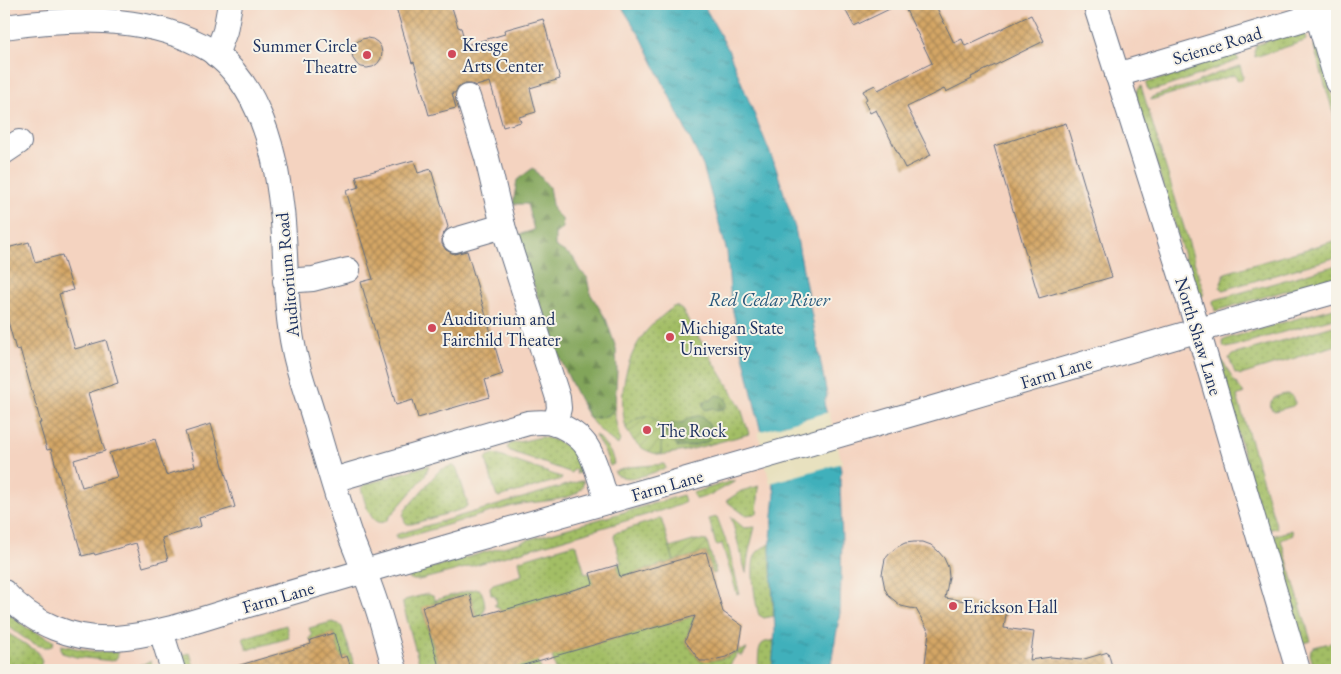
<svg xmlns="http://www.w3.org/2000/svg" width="1341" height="674" font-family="'EB Garamond',serif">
  <defs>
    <pattern id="grass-dots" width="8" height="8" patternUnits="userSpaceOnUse" patternTransform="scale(1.25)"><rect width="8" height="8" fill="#a3be65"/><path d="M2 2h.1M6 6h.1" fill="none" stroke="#849b56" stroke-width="1.8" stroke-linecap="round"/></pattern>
    <pattern id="forest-firs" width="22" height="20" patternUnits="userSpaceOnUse" patternTransform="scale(1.25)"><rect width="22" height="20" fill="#82a55a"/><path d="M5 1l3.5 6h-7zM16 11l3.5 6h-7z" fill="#6a874e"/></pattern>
    <pattern id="garden-furrows" width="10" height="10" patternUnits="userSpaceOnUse" patternTransform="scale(1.25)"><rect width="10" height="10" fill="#a3be65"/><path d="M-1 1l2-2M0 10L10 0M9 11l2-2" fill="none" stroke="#849b56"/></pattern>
    <pattern id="water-ripples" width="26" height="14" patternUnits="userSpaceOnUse" patternTransform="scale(1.25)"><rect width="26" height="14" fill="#40b0bb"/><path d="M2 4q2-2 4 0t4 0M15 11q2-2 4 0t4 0" fill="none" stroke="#35909b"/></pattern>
    <pattern id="building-cross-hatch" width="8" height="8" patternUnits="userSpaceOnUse" patternTransform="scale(1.25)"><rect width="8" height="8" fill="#d4a665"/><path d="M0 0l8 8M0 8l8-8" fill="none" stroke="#ab8856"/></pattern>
  </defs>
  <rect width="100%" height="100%" fill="#f7f3e8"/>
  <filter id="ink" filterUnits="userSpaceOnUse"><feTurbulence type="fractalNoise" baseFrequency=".02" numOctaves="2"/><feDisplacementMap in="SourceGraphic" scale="10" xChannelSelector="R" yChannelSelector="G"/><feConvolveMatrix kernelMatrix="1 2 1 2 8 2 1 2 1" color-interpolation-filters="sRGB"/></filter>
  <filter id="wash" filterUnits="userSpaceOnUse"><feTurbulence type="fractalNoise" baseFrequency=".0096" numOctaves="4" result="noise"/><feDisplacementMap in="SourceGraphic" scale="20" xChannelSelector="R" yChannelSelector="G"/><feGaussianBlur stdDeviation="1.12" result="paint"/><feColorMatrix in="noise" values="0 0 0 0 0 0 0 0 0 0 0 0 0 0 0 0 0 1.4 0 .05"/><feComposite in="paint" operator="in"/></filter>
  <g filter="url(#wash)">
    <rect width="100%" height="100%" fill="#e8e1bf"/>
    <rect fill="#f4d3c0" x="4" y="4" width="1333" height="666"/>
    <g fill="url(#grass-dots)" stroke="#5f7662" fill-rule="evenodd">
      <path d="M1303,29L1306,39L1305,41L1255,57L1254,52L1256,45Z"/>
      <path d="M1317,44L1337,111V126L1314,47L1315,45Z"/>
      <path d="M1231,52H1234L1239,60C1226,64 1156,93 1149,90C1147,88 1146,86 1146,83L1185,72L1194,67L1206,59Z"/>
      <path d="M1240,66L1243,76L1242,80L1238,81L1234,75L1151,100V99L1154,96L1192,84L1218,73Z"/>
      <path d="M1141,86L1204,293L1202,297L1197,299L1136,96L1137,91Z"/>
      <path d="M1337,240V257L1223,290L1220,288V286L1225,273Z"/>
      <path d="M1337,265V276L1215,311L1213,302L1215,300Z"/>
      <path d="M676,306L682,310L735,397L741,408L749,434L685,451L661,455L660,437L658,423L626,428C617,395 626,353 649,328C656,320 665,314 673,307ZM689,418L706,442L692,446H677L674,440L676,423H682Z"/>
      <path d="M1337,307V317L1227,348L1224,347L1222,341L1229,338Z"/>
      <path d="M1337,325V345L1241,375L1235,373L1229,358L1232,355Z"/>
      <path d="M1220,358L1224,363L1232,378L1244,393L1237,396L1277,528L1266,530L1216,359Z"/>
      <path d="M1287,394C1292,395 1295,398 1295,404L1293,406L1275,411L1271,409C1268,398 1278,395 1287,394Z"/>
      <path d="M581,403L590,418C602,418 608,416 615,407V418L620,440L618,445C601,433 590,422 581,403Z"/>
      <path d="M596,435C604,444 613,452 614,464L610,466L604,450L595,436Z"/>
      <path d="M541,437C559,439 582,452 580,473L576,474L577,470L575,469L573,470L572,473L510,451L507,448L508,446L510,444Z"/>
      <path d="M494,454L561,477L562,479L499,497L496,495L486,459L488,456Z"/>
      <path d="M664,464L666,468C651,473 627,485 614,472L629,467Z"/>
      <path d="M429,465L425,476L386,521C370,530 364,498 361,488L364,485Z"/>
      <path d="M451,466H454L457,469L467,501V506L463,509L412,524H407L405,522L403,516L405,510L437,473L440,470Z"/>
      <path d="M584,480C583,487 580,492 573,495C556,502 535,501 517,505C480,514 443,527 406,537L396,539V535L398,534Z"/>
      <path d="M735,480L736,481L713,494L698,499L695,498L692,493Z"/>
      <path d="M759,486L757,514L745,515L726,501L741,491Z"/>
      <path d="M683,495L685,501L680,505L458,570L419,580H413L408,578L414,573L420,571Z"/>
      <path d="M717,517L729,549L739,591V593L737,594L722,544L716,545L709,519Z"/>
      <path d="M731,517L744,528L755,527L749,551L746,573Z"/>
      <path d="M661,518L674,561L620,577L617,565L621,563L614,537L615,533Z"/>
      <path d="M1292,530L1293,535L1281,540L1311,641L1300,644L1269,537Z"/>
      <path d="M574,544L577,546L585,574L590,573L593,584L508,609L501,613L499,608L494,605L497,604L495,595H491L490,587L493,584L522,575L519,561L520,560Z"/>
      <path d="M770,544V550L774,616L764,618L759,615C755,604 750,566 755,556C757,550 765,546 770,544Z"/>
      <path d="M427,594L433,596L436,603L422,608L440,670H421L403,605V602L405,600Z"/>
      <path d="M4,610L27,628L54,641L52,646C39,652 14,631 4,622Z"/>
      <path d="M695,616L685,641L700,661C708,661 716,660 724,658C732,655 738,650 747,649L742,656L737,654L728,668L731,670H556L552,656Z"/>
      <path d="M332,622L339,624L342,627L356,670H352L347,656L341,658L334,633L310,640L309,638L312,636L309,628Z"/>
      <path d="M286,625L289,638L247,650L243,638Z"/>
      <path d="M4,631L38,652L42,661L39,670H4Z"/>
      <path d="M775,640L772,670H758C759,663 757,649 762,644C765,641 771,641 775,640Z"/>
      <path d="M1333,642L1335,649L1337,648V667L1323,670L1314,668L1310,654L1311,649L1314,647Z"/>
      <path d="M61,645L90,651L118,652C118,657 117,659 112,661L76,657L62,653L61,650Z"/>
      <path d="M190,653L195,670H181L178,656Z"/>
      <path d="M151,661L152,664L148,670H92L133,666L134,668L140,667L139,665L143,664L145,665V663Z"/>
    </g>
    <g fill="url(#forest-firs)" stroke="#4e6a5c">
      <path d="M533,168L549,187L553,210L562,219L563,228L555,234V246L573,257L580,271L587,277L590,293L606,319L616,348L617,371L615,407L610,414L600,418H590C556,361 538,298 518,235L534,230L527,204H513L517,180Z"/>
      <path d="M716,395L722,396L726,399L727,404L724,409L717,410L713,408L705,410L703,406L705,401L711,400Z"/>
      <path d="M696,416H703L710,426V439L707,442L680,448L677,446L674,440H669C665,435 664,431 667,425L676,423H682L689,418Z"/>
    </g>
    <g fill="url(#garden-furrows)" stroke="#5f7662">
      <path d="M650,416C663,423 661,443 661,455C643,451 634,445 626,428C633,420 639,417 650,416Z"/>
      <path d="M696,540L707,541L716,573L713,574L706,552L674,561L670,548Z"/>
      <path d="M475,589C476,589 478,589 479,589C484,592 486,608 484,612H482L483,615L477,620L470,594L436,603L435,600Z"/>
      <path d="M538,660L541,670H515L514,668L517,667L516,664Z"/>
    </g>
    <path fill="url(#water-ripples)" stroke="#2e708c" d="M620,4H703L727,47L775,165L795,228L827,395L824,403L841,470L840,481L842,541L840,613L830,670H772L775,630L770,550L775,493L731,303L727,252L703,166L642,39Z"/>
    <path fill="#e8e1bf" d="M829,412L842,463L770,483L758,432Z"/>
    <g id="blocks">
      <g fill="url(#building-cross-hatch)">
        <path d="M395,4H451L458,27L461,28L466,45L505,34L504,30L543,19L560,79L530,88L536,112L519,117L521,122L503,127L490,82L476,86L471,84H463L458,87L455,93H452L456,108L429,115L414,62L412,63Z"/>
        <path d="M842,4H900L854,26Z"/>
        <path d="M903,4H935L954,43L962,39L965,46L1031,15L1044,41L971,77L972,79L946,92L944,89L907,107L931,155L905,168L876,110L870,113L864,101L867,99L863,91L875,85L878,90L932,63Z"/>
        <circle cx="367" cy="53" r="15"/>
        <path d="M1066,123L1112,277L1039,298L994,146Z"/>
        <path d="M414,160L418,173L431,169L448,227L442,236V244L446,250L454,254L467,251L503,374L485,380L490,397L418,418L413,400L396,405L361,282L373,279L346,191L359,187L356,176Z"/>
        <path d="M29,242L35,262L62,255L73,290L59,294L75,349L106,340L118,383L88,393L105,451L74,460L82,487L117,477L109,453L155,439L166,475L195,466L185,432L211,424L235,507L199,518L201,526L162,538L168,560L143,567L136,543L95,555L94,553L82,556L51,449L47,450L39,423H41L20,349L16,350L4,307V249Z"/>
        <path d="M914,542H923L931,545L938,551L944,558L948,567L949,577L945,598L1007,607L1004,628L1034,632L1030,660L1051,657L1081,660L1108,652L1113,670H924L929,632L916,609L910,608L901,606L889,596L885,589L882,574L885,559L891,552L897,547L905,543Z"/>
        <path d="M706,552L723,612L743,626L739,650L726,657L709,661H700L685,641L695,616L506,670H440L422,607L470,594L476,617L500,610L501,611L593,584L590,573L617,565L620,577Z"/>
        <path d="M334,633L341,658L347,656L352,670H237V666L311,644L310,640Z"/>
      </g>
    </g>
  </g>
  <g filter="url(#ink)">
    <use href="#blocks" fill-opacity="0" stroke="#636d80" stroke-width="1"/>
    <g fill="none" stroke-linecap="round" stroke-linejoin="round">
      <defs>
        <g id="minor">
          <path d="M1095,4L1191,307L1298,670"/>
          <path d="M1314,4L1337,82"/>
          <path d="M4,27C68,18 141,14 201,45C226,57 246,84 257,109C272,141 278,176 282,211C287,257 284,304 294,350C299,375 309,400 316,425C327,463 338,501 351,538C360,561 370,584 377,607C384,628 389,649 395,670"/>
          <path d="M216,55L225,31L230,4"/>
          <path d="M1117,75L1337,9"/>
          <path d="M468,97L487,158L503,226L558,398L559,408L555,424"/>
          <path d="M4,152L19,142"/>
          <path d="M455,240L503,226"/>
          <path d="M285,281L313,279L348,270"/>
          <path d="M333,480L528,423C537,422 547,421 555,424C566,427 581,437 587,447C596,461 602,486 607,502"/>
          <path d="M4,592C32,624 74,641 116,638C159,635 204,618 245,606C317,585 389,564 461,543C621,498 780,453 940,406C1072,367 1204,328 1337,291"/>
          <path d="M161,631L173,670"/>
        </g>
      </defs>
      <use href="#minor" stroke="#636d80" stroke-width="26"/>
      <use href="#minor" stroke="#fff" stroke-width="24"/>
    </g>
  </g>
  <g fill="#d1495b" stroke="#f7f3e8" stroke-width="2">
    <circle cx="452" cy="54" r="5"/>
    <circle cx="367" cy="55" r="5"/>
    <circle cx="432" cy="328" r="5"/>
    <circle cx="670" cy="337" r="5"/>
    <circle cx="647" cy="430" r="5"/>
    <circle cx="953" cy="606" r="5"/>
  </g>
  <g text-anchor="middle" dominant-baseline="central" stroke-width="4" stroke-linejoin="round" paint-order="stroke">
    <g font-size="18" fill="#1b2f5e" stroke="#f7f3e8" text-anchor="start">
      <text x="462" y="44">Kresge<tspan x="462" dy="21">Arts Center</tspan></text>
      <text x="357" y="45" text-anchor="end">Summer Circle<tspan x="357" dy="21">Theatre</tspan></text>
      <text x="442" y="318">Auditorium and<tspan x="442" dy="21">Fairchild Theater</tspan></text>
      <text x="680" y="327">Michigan State<tspan x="680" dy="21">University</tspan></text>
      <text x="657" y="430">The Rock</text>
      <text x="963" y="606">Erickson Hall</text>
    </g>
    <g font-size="18" fill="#1b2f5e" stroke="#f7f3e8">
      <text transform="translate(1217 45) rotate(-17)">Science Road</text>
      <text transform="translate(287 275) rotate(-95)">Auditorium Road</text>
      <text transform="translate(1199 336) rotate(73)">North Shaw Lane</text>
      <text transform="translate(1056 372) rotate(-17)">Farm Lane</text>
      <text transform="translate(667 485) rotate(-16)">Farm Lane</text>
      <text transform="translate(278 597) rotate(-16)">Farm Lane</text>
    </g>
    <g font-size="19" font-style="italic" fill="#26567a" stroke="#f7f3e8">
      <text x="769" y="299">Red Cedar River</text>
    </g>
  </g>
  <rect width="1341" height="674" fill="none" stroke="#f7f3e8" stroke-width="20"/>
</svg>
